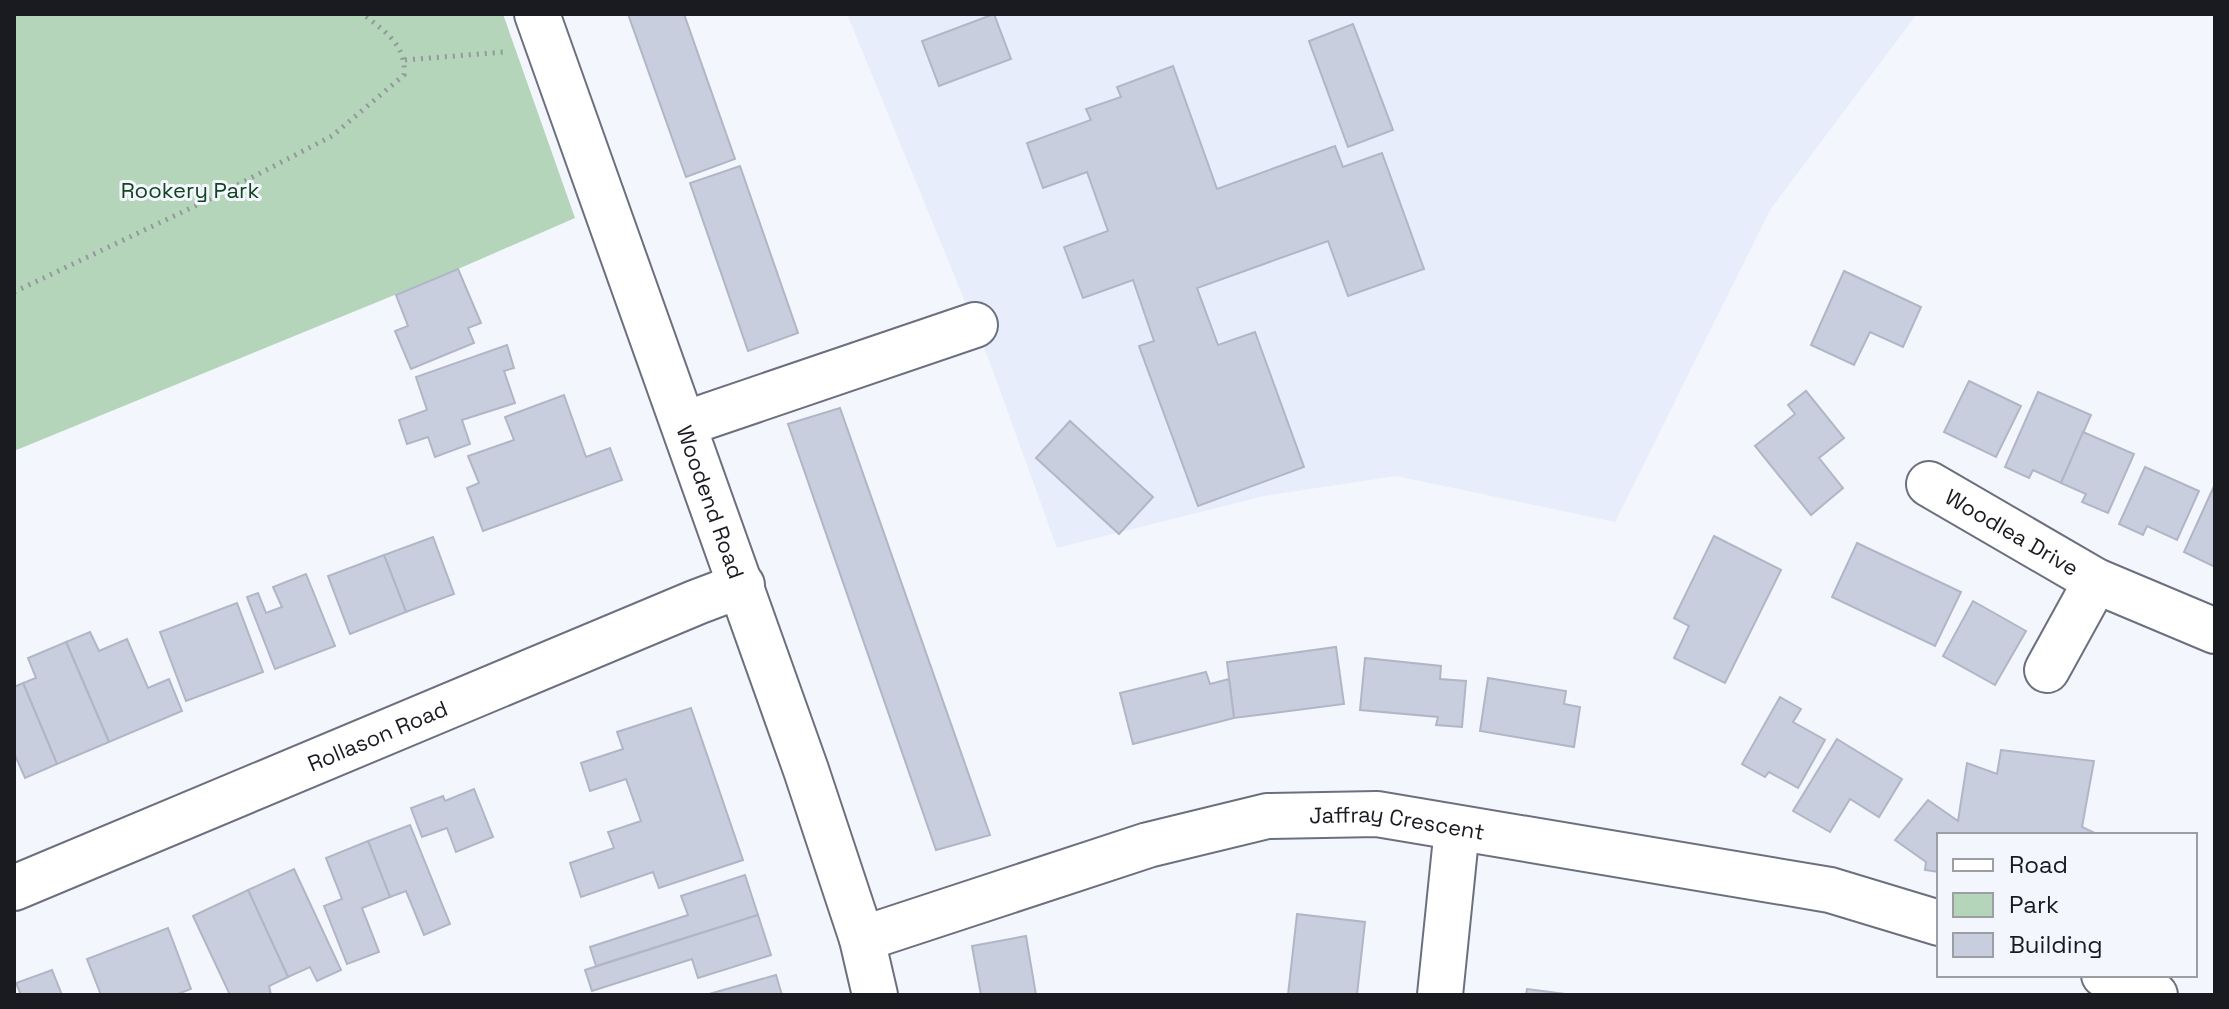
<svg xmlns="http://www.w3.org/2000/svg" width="2229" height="1009" font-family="'Space Grotesk',sans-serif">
  <rect width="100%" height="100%" fill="#f3f6fc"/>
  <path fill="#e8edfb" d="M847,14H1106L1110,16L1111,14H1917L1770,210L1615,522L1396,476L1264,496L1057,548L989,360Z"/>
  <path fill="#b4d5b9" d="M14,14H503L575,218L458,269L14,451Z"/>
  <g fill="#c8cede" stroke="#b1b6c6" stroke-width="2">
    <path d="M628,14H684L735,159L686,177Z"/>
    <path d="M994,14L1011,59L939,86L922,41Z"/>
    <path d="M1353,24L1393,130L1348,147L1309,41Z"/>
    <path d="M1173,66L1217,189L1335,146L1343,167L1382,153L1424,269L1348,296L1328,241L1197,288L1218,345L1255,332L1304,467L1198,506L1139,346L1154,341L1133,280L1083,298L1064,247L1108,231L1087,172L1043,188L1027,143L1091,120L1086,109L1121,97L1117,87Z"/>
    <path d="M740,166L798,333L748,351L690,183Z"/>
    <path d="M458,269L481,323L468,328L474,343L411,369L395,331L408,326L396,295Z"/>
    <path d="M1844,271L1921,307L1903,347L1870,332L1854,365L1811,345Z"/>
    <path d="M507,345L514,368L504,371L515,403L462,420L470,444L435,457L428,437L407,444L399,420L427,410L416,377Z"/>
    <path d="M1969,381L2021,406L1996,457L1944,432Z"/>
    <path d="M1806,391L1844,438L1819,458L1843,488L1811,515L1755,446L1795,414L1788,405Z"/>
    <path d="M2038,392L2091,415L2061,483L2033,470L2029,478L2005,467Z"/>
    <path d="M564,395L586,457L610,448L622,480L483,531L467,488L479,483L468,456L514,440L505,417Z"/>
    <path d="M840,408L990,835L936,850L788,424Z"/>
    <path d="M1070,421L1153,497L1119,534L1036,458Z"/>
    <path d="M2083,432L2134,454L2108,513L2082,502L2086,494L2061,483Z"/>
    <path d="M2145,467L2199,491L2177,540L2147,526L2143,535L2119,524Z"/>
    <path d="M2215,484V567L2184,552Z"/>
    <path d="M1714,536L1781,570L1725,683L1674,658L1689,626L1674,618Z"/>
    <path d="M433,537L454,594L406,612L384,555Z"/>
    <path d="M1857,543L1961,592L1935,646L1832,597Z"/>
    <path d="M384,555L406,612L350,634L328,576Z"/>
    <path d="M306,574L335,646L275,669L247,597L258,593L266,613L282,607L273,587Z"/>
    <path d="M1973,601L2026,631L1995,685L1943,656Z"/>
    <path d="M237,603L263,672L186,701L160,632Z"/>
    <path d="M90,632L99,651L127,639L148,688L169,679L182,711L109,742L66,642Z"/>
    <path d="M66,642L109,742L57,764L23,683L36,678L28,658Z"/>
    <path d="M1336,647L1344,704L1234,718L1227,662Z"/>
    <path d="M1365,658L1441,666L1440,679L1466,681L1462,727L1436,725L1438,717L1360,710Z"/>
    <path d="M1206,672L1210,684L1229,679L1234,718L1133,744L1120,693Z"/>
    <path d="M1488,678L1566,691L1564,704L1580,707L1574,747L1480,731Z"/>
    <path d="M23,683L57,764L25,778L14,753V687Z"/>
    <path d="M1780,697L1801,709L1793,722L1825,740L1798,788L1769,772L1765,777L1742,764Z"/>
    <path d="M691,708L743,860L659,888L653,872L581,897L570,863L614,848L608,832L641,821L626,779L590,791L581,763L623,749L617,732Z"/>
    <path d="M1837,739L1902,779L1879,817L1850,799L1830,832L1793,811Z"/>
    <path d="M2001,750L2094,761L2082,827L2099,835H1939V872L1925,870L1926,862L1895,840L1928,800L1958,821L1967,763L1997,774Z"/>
    <path d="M474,789L493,837L456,852L447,828L422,837L411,808L443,796L445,801Z"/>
    <path d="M410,825L450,924L424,935L406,891L390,897L368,841Z"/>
    <path d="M368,841L390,897L362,908L379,952L347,964L324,906L342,899L326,858Z"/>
    <path d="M294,869L341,970L317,981L310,967L288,977L248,890Z"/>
    <path d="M745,875L758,915L596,966L590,947L688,915L681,896Z"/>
    <path d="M248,890L288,977L269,986L271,995H230L193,916Z"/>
    <path d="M1297,914L1365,922L1357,995H1288Z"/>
    <path d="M758,915L771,955L698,978L692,959L592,991L585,970Z"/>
    <path d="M168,928L191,989L175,995H101L87,959Z"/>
    <path d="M1026,936L1036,995H981L972,946Z"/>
    <path d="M52,970L62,995H21L16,983Z"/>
    <path d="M776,975L782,995H709V994Z"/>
    <path d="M1527,989L1573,995H1526Z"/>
  </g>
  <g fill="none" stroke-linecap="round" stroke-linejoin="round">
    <defs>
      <g id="minor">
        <path d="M684,424L975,325"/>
        <path id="s1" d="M1929,484L2096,581L2215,631"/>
        <path d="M2047,670L2096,581"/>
        <path id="s2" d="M14,888L697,602L742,585"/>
        <path id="s3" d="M862,939L1148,845L1267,816L1377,814L1830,890L1939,923"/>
        <path d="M2104,975L2155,995"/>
        <path d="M1440,995L1457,828"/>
      </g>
      <g id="major">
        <path id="s4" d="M537,14L806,770L862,939L875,995"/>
      </g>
    </defs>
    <use href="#minor" stroke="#6b707e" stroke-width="48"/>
    <use href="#major" stroke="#6b707e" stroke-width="48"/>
    <g stroke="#94979d" stroke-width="5" stroke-dasharray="2 6" stroke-linecap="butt">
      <path d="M405,60L504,52"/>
      <path d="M14,292L216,196L332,136L404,75C407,45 384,31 363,14"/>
    </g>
    <use href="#minor" stroke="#fff" stroke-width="44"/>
    <use href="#major" stroke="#fff" stroke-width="44"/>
  </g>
  <g text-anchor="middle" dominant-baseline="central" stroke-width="6" stroke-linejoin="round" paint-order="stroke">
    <g font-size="22" fill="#104520" stroke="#f3f6fc">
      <text x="190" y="190">Rookery Park</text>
    </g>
    <g font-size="22" fill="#191b21" stroke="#f3f6fc">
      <text stroke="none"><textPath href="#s4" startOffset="518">Woodend Road</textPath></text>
      <text stroke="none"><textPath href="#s1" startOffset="96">Woodlea Drive</textPath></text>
      <text stroke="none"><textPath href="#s2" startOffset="394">Rollason Road</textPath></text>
      <text stroke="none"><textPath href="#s3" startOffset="554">Jaffray Crescent</textPath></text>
    </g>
  </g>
  <rect width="2229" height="1009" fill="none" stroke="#191b21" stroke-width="32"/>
  <rect x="1937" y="833" width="260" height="144" fill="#f3f6fc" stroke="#9c9ea4" stroke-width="2"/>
  <rect x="1953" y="859" width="40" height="12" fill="#ffffff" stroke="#9c9ea4" stroke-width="2"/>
  <text x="2009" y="873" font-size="24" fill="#191b21">Road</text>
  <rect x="1953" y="893" width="40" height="24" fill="#b4d5b9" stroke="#9c9ea4" stroke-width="2"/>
  <text x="2009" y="913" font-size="24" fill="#191b21">Park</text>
  <rect x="1953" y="933" width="40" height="24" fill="#c8cede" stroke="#9c9ea4" stroke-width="2"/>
  <text x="2009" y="953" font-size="24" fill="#191b21">Building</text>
</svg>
